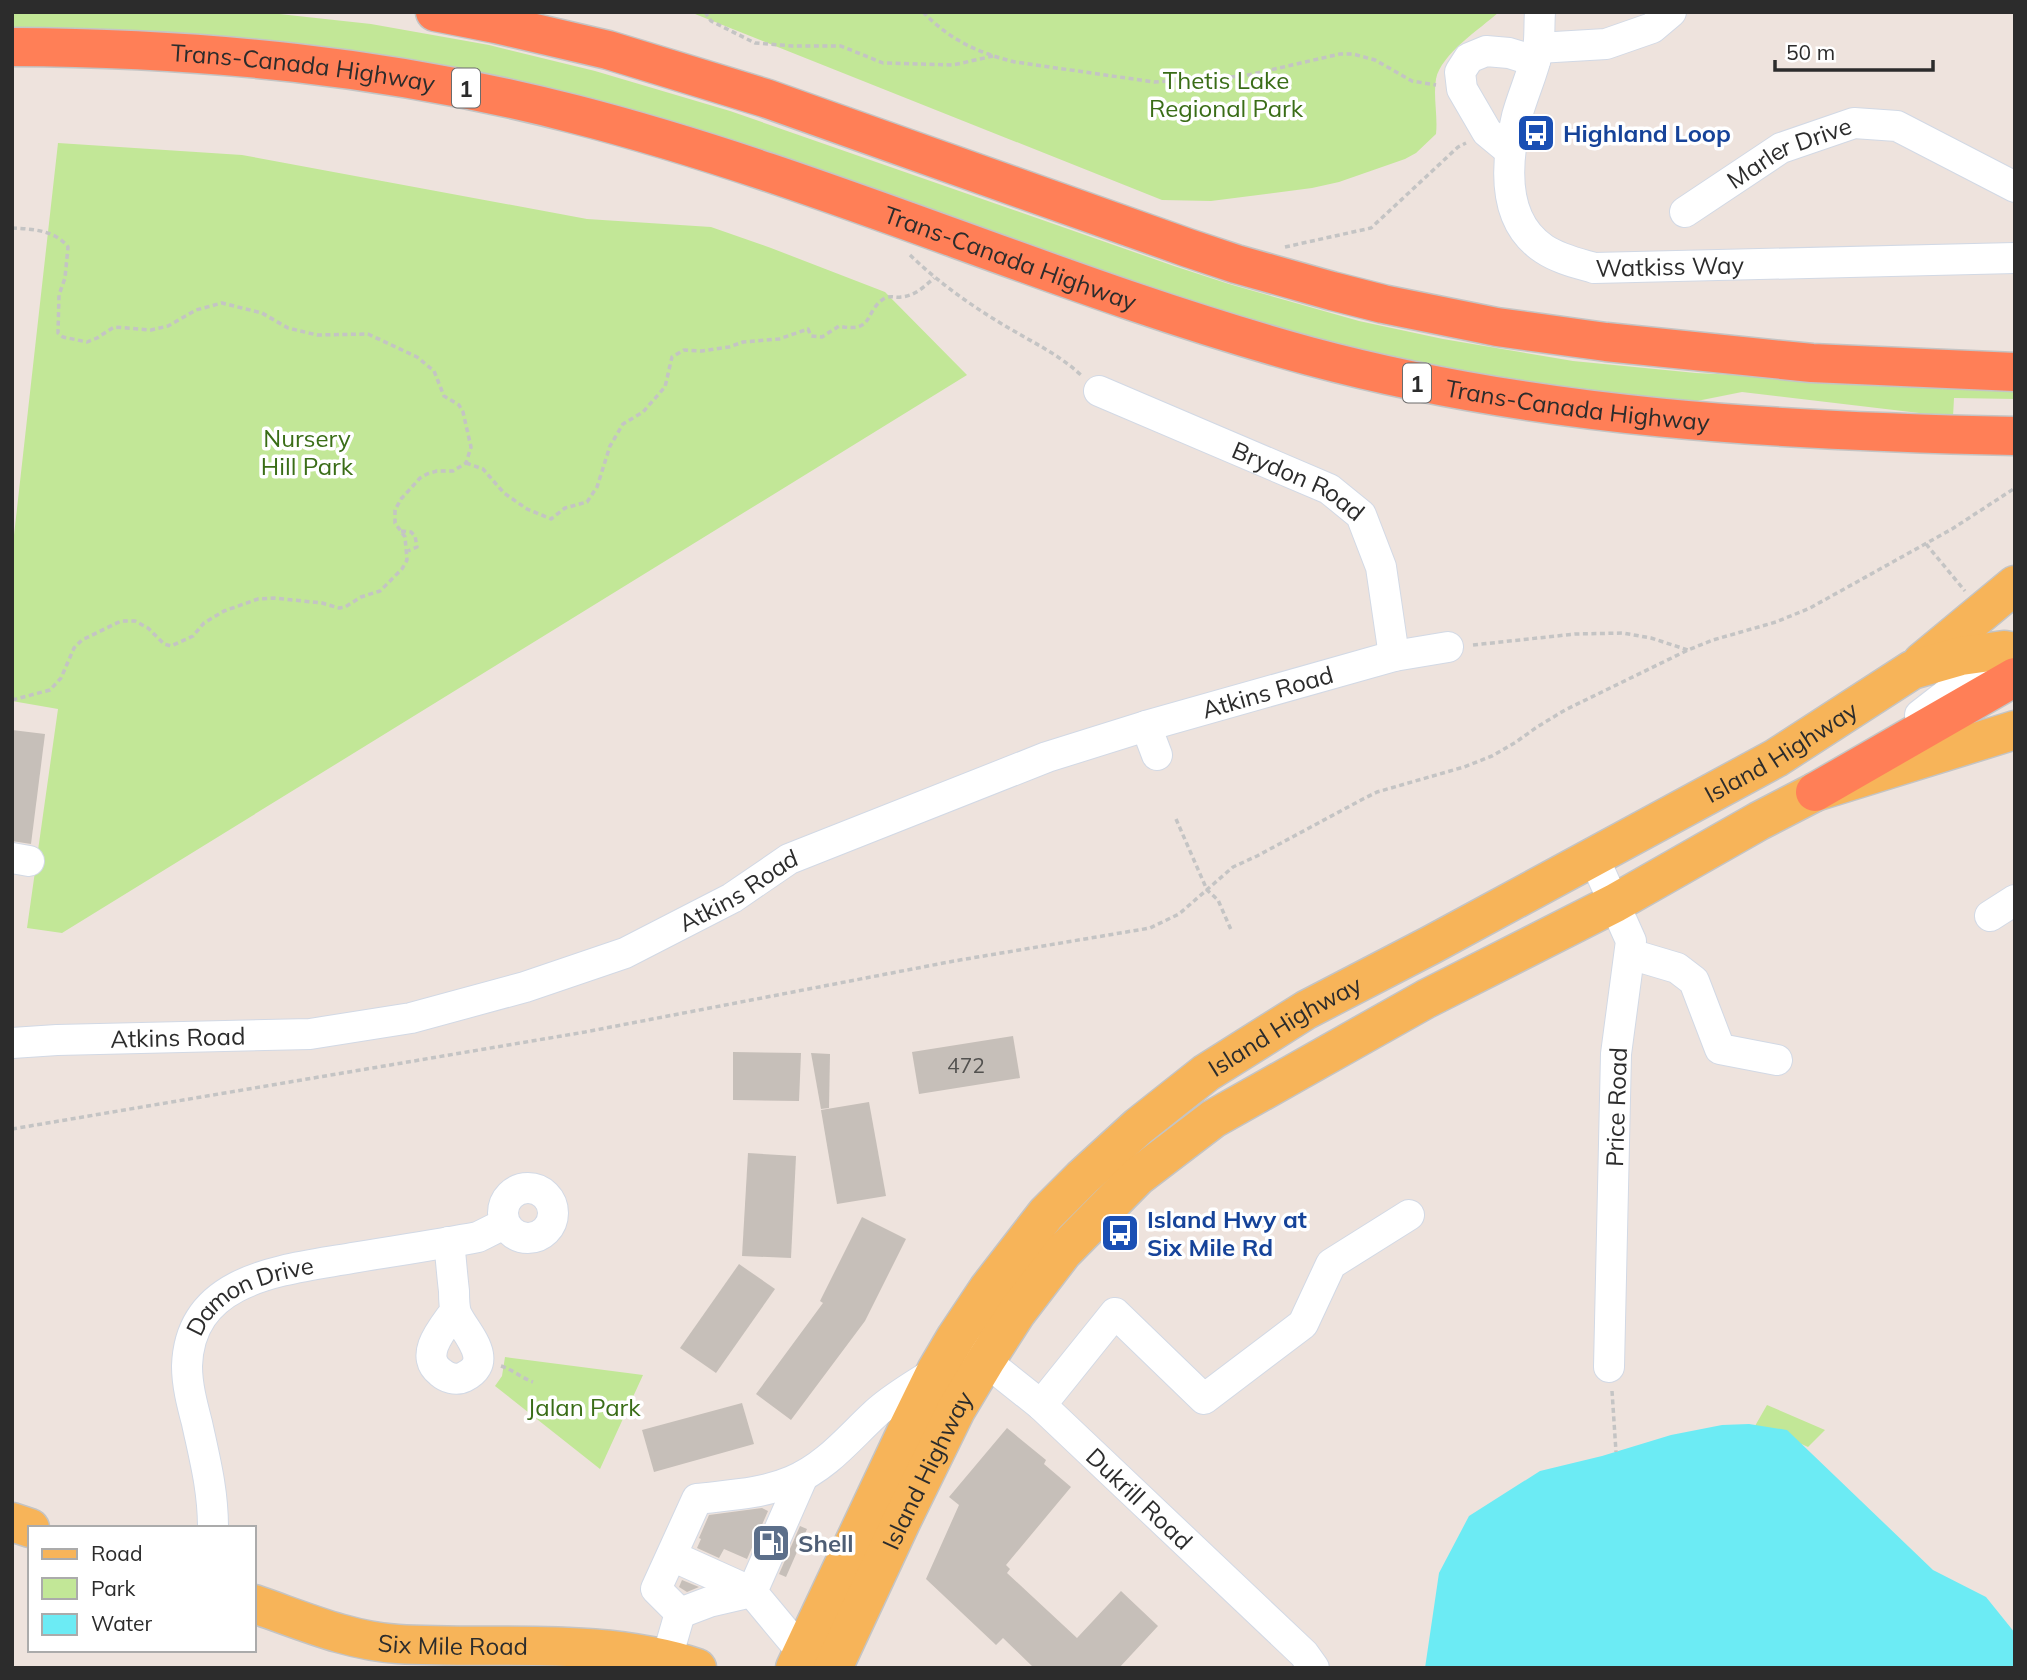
<svg xmlns="http://www.w3.org/2000/svg" width="2027" height="1680" font-family="Mulish,sans-serif">
  <rect width="100%" height="100%" fill="#eee3dd"/>
  <g fill="#c2e797">
    <path d="M12,12H261L371,24L489,45L595,71L730,111L1174,266L1229,284L1359,321L1443,339L1573,361L1696,373L2015,389V399L1954,398L1953,417L1742,392L1692,402L1674,401L1465,375L1243,320L753,149L12,32Z"/>
    <path d="M690,12H1499C1480,29 1441,54 1436,79C1433,97 1438,116 1436,134L1416,153L1405,159L1339,182L1312,188L1211,201L1162,200Z"/>
    <path d="M58,143L242,155L587,219L711,227L771,248L885,292L967,375L62,933L27,928L58,709L12,701V553Z"/>
    <path d="M505,1357L643,1375L600,1469L495,1386L502,1376Z"/>
    <path d="M1767,1405L1825,1430L1808,1447L1771,1430L1755,1426Z"/>
  </g>
  <path fill="#6cebf4" d="M1749,1424L1787,1430L1933,1570L1986,1597L2015,1633V1668H1425L1439,1573L1469,1516L1540,1471L1602,1456L1671,1435L1722,1425Z"/>
  <g fill="#c6bfb9">
    <path d="M12,730L45,734L31,844L12,841Z"/>
    <path d="M1013,1036L1020,1078L919,1094L912,1052Z"/>
    <path d="M733,1052L801,1053L799,1101L733,1100Z"/>
    <path d="M811,1053L830,1054L829,1108L821,1109Z"/>
    <path d="M869,1102L886,1196L837,1204L821,1110Z"/>
    <path d="M748,1153L796,1156L791,1258L742,1256Z"/>
    <path d="M862,1217L906,1239L865,1321L791,1420L756,1394L823,1303L820,1301Z"/>
    <path d="M739,1264L775,1289L716,1373L680,1348Z"/>
    <path d="M742,1403L754,1444L654,1472L642,1430Z"/>
    <path d="M1007,1428L1046,1460L1044,1464L1071,1487L1006,1565L1010,1569L1007,1573L1077,1638L1121,1591L1158,1626L1119,1668H1034L1003,1638L996,1645L926,1579L959,1505L949,1497Z"/>
    <path d="M762,1508L768,1511L747,1559L724,1549L719,1558L697,1548L701,1539L699,1538L709,1515Z"/>
    <path d="M800,1526L807,1529L786,1577L779,1574Z"/>
    <path d="M682,1580L699,1587L687,1592L679,1587Z"/>
  </g>
  <g fill="none" stroke-linecap="round" stroke-linejoin="round">
    <defs>
      <g id="minor">
        <path id="s1" d="M1540,12C1539,25 1540,38 1538,50C1533,73 1523,94 1517,116C1506,161 1500,220 1544,249C1559,259 1577,263 1594,268L2015,258"/>
        <path d="M1538,48L1606,44L1652,28L1671,12"/>
        <path d="M1510,151L1487,132L1462,89L1460,72L1469,58L1486,51L1509,53L1535,61"/>
        <path id="s2" d="M1685,212L1781,148L1854,123L1897,126L2015,187"/>
        <path id="s3" d="M1099,391L1329,489L1361,515L1381,567L1394,656"/>
        <path d="M1920,715L2005,649"/>
        <path d="M1146,726L1157,755"/>
        <path d="M1593,856L1631,941L1616,1054L1609,1367"/>
        <path d="M12,858L29,861"/>
        <path d="M1990,916L2015,900"/>
        <path d="M1630,954L1677,968L1694,981L1720,1049L1777,1060"/>
        <path id="s4" d="M12,1043L57,1040L310,1034L411,1018L525,987L625,953L732,898L789,859L1047,757L1146,726L1394,656L1448,647"/>
        <circle cx="528" cy="1213" r="25"/>
        <path d="M449,1242C451,1259 452,1275 454,1291C454,1298 454,1306 456,1313C464,1332 497,1361 464,1377C456,1381 447,1378 440,1372C418,1355 444,1327 455,1311"/>
        <path id="s5" d="M968,1347L1041,1405L1304,1654L1314,1668"/>
        <path d="M1041,1405L1115,1313L1204,1399L1303,1324L1331,1264L1409,1215"/>
        <path id="s6" d="M213,1528C213,1490 205,1460 197,1423C192,1404 187,1385 187,1366C190,1276 285,1270 352,1258C394,1251 436,1245 478,1237L504,1224"/>
        <path d="M672,1556L752,1592"/>
        <path d="M680,1613L656,1589L697,1499C729,1495 762,1494 792,1481C826,1467 849,1438 875,1414C893,1397 916,1385 936,1371"/>
        <path d="M680,1613L709,1602L752,1592"/>
        <path d="M802,1652L752,1592L803,1476"/>
        <path d="M667,1658L680,1613"/>
      </g>
      <g id="major">
        <path d="M1922,662L2015,585"/>
        <path d="M12,1522L30,1528"/>
        <path id="s7" d="M254,1604C301,1620 348,1641 398,1644C497,1650 601,1636 697,1668"/>
        <path id="s8" d="M795,1668L908,1428L936,1371L956,1337L988,1289L1046,1214L1082,1178L1139,1126L1206,1073L1306,1010L1431,945L1776,758L1912,670L1961,656L2004,650L2015,652"/>
        <path id="s9" d="M833,1668L901,1522L956,1410L986,1360L1017,1312L1063,1252L1137,1177L1213,1119L1293,1074L1426,999L1615,903L1759,821L1815,792L2015,730"/>
      </g>
      <g id="highway">
        <path d="M435,12L496,24L608,50L765,98L1188,248L1236,264L1332,291L1383,304L1497,327L1606,342L1812,363L2015,372"/>
        <path id="s10" d="M12,47C203,48 389,66 574,114C824,178 1060,288 1309,356C1539,418 1778,431 2015,436"/>
        <path d="M1815,792L2015,677"/>
      </g>
    </defs>
    <use href="#minor" stroke="#d2d9e5" stroke-width="32"/>
    <use href="#major" stroke="#c4c4c4" stroke-width="41"/>
    <use href="#highway" stroke="#c4c4c4" stroke-width="41"/>
    <g stroke="#c4c4c4" stroke-width="3.5" stroke-dasharray="5 3.5" stroke-linecap="butt">
      <path d="M705,12L711,21L755,43L793,46H841L883,63L953,65L993,56"/>
      <path d="M923,12C950,40 978,53 1015,62L1154,82L1244,76L1340,54H1353L1375,60L1412,81L1436,85"/>
      <path d="M12,228C32,229 55,230 68,247L65,278L59,295L58,333L63,337L87,342L97,338L114,327L151,330L168,326L196,310L222,303L262,313L288,328L317,335L368,334L417,357L434,371L444,396L459,405L463,412L471,447L466,463L453,471H437L427,474L420,478L401,499L395,510V523L405,537L407,560L402,569L380,591L361,597L345,607L339,608L322,603L274,598L258,599L224,611L204,623L193,636L171,646L164,644L148,628L135,621H121L82,640L74,648L61,678L50,690L12,700"/>
      <path d="M1285,247L1371,228L1458,147L1466,143"/>
      <path d="M910,255C939,283 973,307 1007,327C1034,343 1058,354 1081,375"/>
      <path d="M466,463L483,469L504,493L527,509L551,519L565,508L587,502L597,487L610,446L623,424L643,412L665,387L672,357L684,350L702,351L729,347L743,342L779,339L808,329L811,336L822,337L839,326C875,334 864,310 885,298C892,295 894,298 901,297C915,296 925,286 934,278"/>
      <path d="M401,531L411,532L415,536L417,547L408,551"/>
      <path d="M1926,544L1965,591"/>
      <path d="M1473,645L1575,634L1623,633L1651,638L1688,650"/>
      <path d="M1176,819L1207,890L1218,900L1232,932"/>
      <path d="M12,1129L585,1032L954,961L1150,928L1179,914L1233,867L1257,856L1363,799L1377,792L1464,767L1492,756L1516,742L1537,727L1565,710L1688,650L1713,640L1776,622L1810,608L1952,529L2015,488"/>
      <path d="M501,1366C513,1370 522,1378 533,1382"/>
      <path d="M1612,1391L1616,1452"/>
    </g>
    <use href="#minor" stroke="#fff" stroke-width="30"/>
    <use href="#major" stroke="#f7b459" stroke-width="38"/>
    <use href="#highway" stroke="#ff7f57" stroke-width="38"/>
  </g>
  <defs>
    <symbol id="bus-square" viewBox="-11 -11 22 22"><rect x="-9" y="-9" width="18" height="18" rx="4" fill="#1a4fb4" stroke="#fff"/><path d="M-5-6H5V4H4V6H2V4H-2V6H-4V4H-5ZM-3.5-4V0h7V-4ZM-3.5 1.2v1.5H-2V1.2ZM2 1.2v1.5H3.5V1.2Z" fill="#fff"/></symbol>
    <symbol id="fuel-square" viewBox="-11 -11 22 22"><rect x="-9" y="-9" width="18" height="18" rx="4" fill="#5c6f8a" stroke="#fff"/><path d="M-5.5-6h7V0h2V4h1.3V-2.5L3-4.5l.8-.8L6-3V5H2.5V1h-1V6h-7ZM-4.2-4.7v3.2H.2V-4.7Z" fill="#fff"/></symbol>
  </defs>
  <g fill-rule="evenodd">
    <use href="#bus-square" x="1514" y="111" width="44" height="44"/>
    <use href="#bus-square" x="1098" y="1211" width="44" height="44"/>
    <use href="#fuel-square" x="749" y="1521" width="44" height="44"/>
  </g>
  <g text-anchor="middle" dominant-baseline="central" stroke-width="7" stroke-linejoin="round" paint-order="stroke">
    <g font-size="21" fill="#52514f">
      <text x="966" y="1065">472</text>
    </g>
    <g fill="#fff" stroke="#6b6b6b" stroke-width="2">
      <rect x="452" y="68.5" width="28" height="39" rx="5"/>
      <rect x="1403" y="363.5" width="28" height="39" rx="5"/>
    </g>
    <g font-size="23" font-weight="bold" fill="#2c2c2c">
      <text x="466" y="88">1</text>
      <text x="1417" y="383">1</text>
    </g>
    <g font-size="24" fill="#2c2c2c" stroke="#fff">
      <text stroke="none"><textPath href="#s10" startOffset="292">Trans-Canada Highway</textPath></text>
      <text stroke="none"><textPath href="#s2" startOffset="121">Marler Drive</textPath></text>
      <text stroke="none"><textPath href="#s10" startOffset="1027">Trans-Canada Highway</textPath></text>
      <text stroke="none"><textPath href="#s1" startOffset="382">Watkiss Way</textPath></text>
      <text stroke="none"><textPath href="#s10" startOffset="1615">Trans-Canada Highway</textPath></text>
      <text stroke="none"><textPath href="#s3" startOffset="219">Brydon Road</textPath></text>
      <text stroke="none"><textPath href="#s4" startOffset="1321">Atkins Road</textPath></text>
      <text stroke="none"><textPath href="#s8" startOffset="1393">Island Highway</textPath></text>
      <text stroke="none"><textPath href="#s4" startOffset="754">Atkins Road</textPath></text>
      <text stroke="none"><textPath href="#s8" startOffset="826">Island Highway</textPath></text>
      <text stroke="none"><textPath href="#s4" startOffset="166">Atkins Road</textPath></text>
      <text transform="translate(1616 1107) rotate(-88)">Price Road</text>
      <text stroke="none"><textPath href="#s6" startOffset="270">Damon Drive</textPath></text>
      <text stroke="none"><textPath href="#s9" startOffset="219">Island Highway</textPath></text>
      <text stroke="none"><textPath href="#s5" startOffset="229">Dukrill Road</textPath></text>
      <text stroke="none"><textPath href="#s7" startOffset="205">Six Mile Road</textPath></text>
    </g>
    <g font-size="24" fill="#3a6d17" stroke="#fff">
      <text x="1226" y="80">Thetis Lake<tspan x="1226" dy="28">Regional Park</tspan></text>
      <text x="307" y="438">Nursery<tspan x="307" dy="28">Hill Park</tspan></text>
      <text x="584" y="1407">Jalan Park</text>
    </g>
    <g font-size="24" font-weight="bold" fill="#164399" stroke="#fff" text-anchor="start">
      <text x="1563" y="133">Highland Loop</text>
      <text x="1147" y="1219">Island Hwy at<tspan x="1147" dy="28">Six Mile Rd</tspan></text>
    </g>
    <g font-size="24" font-weight="bold" fill="#4e5e75" stroke="#fff" text-anchor="start">
      <text x="798" y="1543">Shell</text>
    </g>
  </g>
  <rect width="2027" height="1680" fill="none" stroke="#2c2c2c" stroke-width="28"/>
  <rect x="28" y="1526" width="228" height="126" fill="#ffffff" stroke="#ababab" stroke-width="2"/>
  <rect x="42" y="1549" width="35" height="10" fill="#f7b459" stroke="#ababab" stroke-width="2"/>
  <text x="91" y="1561" font-size="21" fill="#2c2c2c">Road</text>
  <rect x="42" y="1578" width="35" height="21" fill="#c2e797" stroke="#ababab" stroke-width="2"/>
  <text x="91" y="1596" font-size="21" fill="#2c2c2c">Park</text>
  <rect x="42" y="1614" width="35" height="21" fill="#6cebf4" stroke="#ababab" stroke-width="2"/>
  <text x="91" y="1631" font-size="21" fill="#2c2c2c">Water</text>
  <path d="M1775 60v10h158v-10" fill="none" stroke="#2c2c2c" stroke-width="3.5"/>
  <text x="1786" y="60" font-size="21" fill="#2c2c2c" stroke="#ffffff" stroke-width="5" paint-order="stroke">50 m</text>
</svg>
